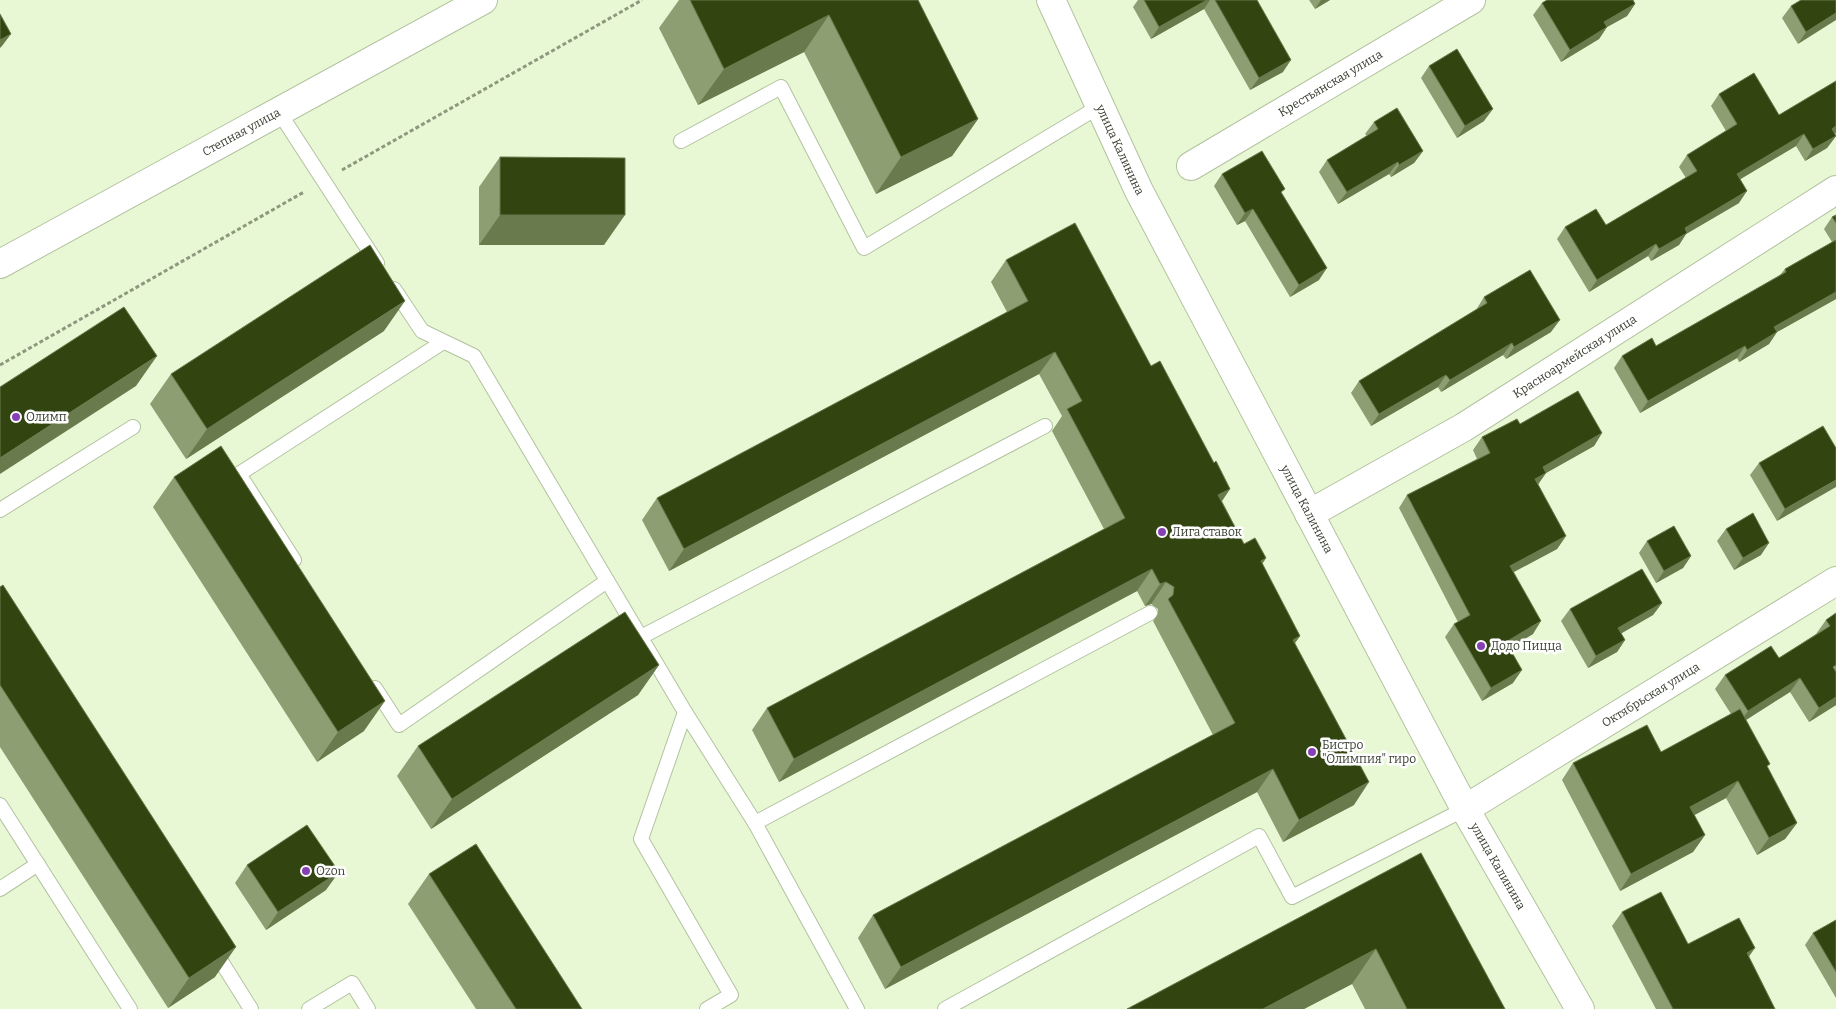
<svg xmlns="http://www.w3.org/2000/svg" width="1836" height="1009" font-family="Bitter,serif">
  <rect width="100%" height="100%" fill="#e8f8d4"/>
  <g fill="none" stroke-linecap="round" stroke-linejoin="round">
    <defs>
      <g id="lane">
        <path d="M279,112L377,263"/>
        <path d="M681,141L781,87L864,248L1100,106"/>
        <path d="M394,289L422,331L474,356L685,712L641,839L731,995L707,1009"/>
        <path d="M0,510L133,427"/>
        <path d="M294,560L239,474L443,342"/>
        <path d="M641,637L1045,426"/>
        <path d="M375,688L399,725L607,581"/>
        <path d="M685,712L755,823"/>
        <path d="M0,805L130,1009"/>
        <path d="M0,889L38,864"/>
        <path d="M214,950L251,1009"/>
        <path d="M309,1009L352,983L368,1009"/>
        <path d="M857,1009L755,823L1150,613"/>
        <path d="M945,1009L1259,836L1292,897L1465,809"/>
      </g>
      <g id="street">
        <path id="s1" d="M1191,166L1471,0"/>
        <path id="s2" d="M1309,514L1464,427L1836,190"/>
        <path id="s3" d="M1465,809L1836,581"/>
      </g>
      <g id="secondary">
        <path id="s4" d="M1051,0L1139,191L1465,809L1580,1009"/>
        <path id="s5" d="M0,264L483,0"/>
      </g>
    </defs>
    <use href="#lane" stroke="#b3c2a0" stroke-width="16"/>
    <use href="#street" stroke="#b3c2a0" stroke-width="30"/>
    <use href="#secondary" stroke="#b3c2a0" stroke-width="30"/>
    <g stroke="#8d987f" stroke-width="3" stroke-dasharray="4 2.5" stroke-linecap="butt">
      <path d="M342,170L642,0"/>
      <path d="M0,365L304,192"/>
    </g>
    <use href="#lane" stroke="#fff" stroke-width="14"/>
    <use href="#street" stroke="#fff" stroke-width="28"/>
    <use href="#secondary" stroke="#fff" stroke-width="28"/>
  </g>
  <g fill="#8d9e72">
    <path d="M679,0H918L978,119L952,156L876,194L804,52L698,105L659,28Z"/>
    <path d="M1138,0H1257L1283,72L1250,90L1204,9L1151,39L1133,7Z"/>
    <path d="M1309,0H1330L1315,9Z"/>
    <path d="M1836,0L1798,44L1782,18L1791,6Z"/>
    <path d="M1542,3L1635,4L1627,16L1607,27L1599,39L1561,62L1533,15Z"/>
    <path d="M1429,66L1484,121L1457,138L1421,78Z"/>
    <path d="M1836,81V133L1835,134L1836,136L1827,148L1805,161L1796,146L1740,179L1739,203L1686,234L1679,245L1651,261L1648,256L1589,292L1557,239L1565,227L1606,225L1686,178L1679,167L1687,155L1726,131L1711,106L1719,94L1779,115Z"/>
    <path d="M1374,122L1423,151L1414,163L1391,177L1389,174L1338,204L1319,172L1327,160L1367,136L1365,134Z"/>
    <path d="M500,157L604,245H479V187Z"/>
    <path d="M1222,174L1282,194L1319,280L1290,297L1245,221L1237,225L1214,186Z"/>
    <path d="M1836,215V299L1777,332L1769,344L1739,362L1737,358L1640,413L1614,368L1622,356L1656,346L1780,275L1785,269L1832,242L1824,229L1832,217Z"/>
    <path d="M1006,260L1151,366L1230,489L1222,501L1244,544L1266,558L1262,564L1300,636L1295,643L1354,805L1283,842L1257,792L885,989L858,938L873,915L1213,735L1153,621L1158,614V609L1151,604L1145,606L1137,591L779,782L752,730L767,708L1104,529L1052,431L1062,416L1039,374L669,571L642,520L657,498L1007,312L991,282Z"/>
    <path d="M1484,297L1551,332L1506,359L1503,355L1441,392L1438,387L1371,426L1351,393L1359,381L1476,310Z"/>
    <path d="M384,331L186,459L150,404L171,374Z"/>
    <path d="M1520,424L1602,433L1594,446L1546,473L1538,484L1566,536L1557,549L1513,572L1533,634L1509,648L1513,683L1482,701L1445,637L1454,624L1458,622L1399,508L1407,495L1477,459L1473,450L1482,437Z"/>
    <path d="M1836,448L1777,521L1750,475L1759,463Z"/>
    <path d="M174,477L364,731L317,762L153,507Z"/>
    <path d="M1726,529L1761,555L1734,570L1717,541Z"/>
    <path d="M1647,541L1691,556L1683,568L1656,583L1639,553Z"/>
    <path d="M0,587L215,977L168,1008L0,747Z"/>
    <path d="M1662,603L1653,615L1621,633L1625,640L1617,652L1588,668L1561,621L1570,609Z"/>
    <path d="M1836,613V705L1809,722L1790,692L1746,720L1767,767L1797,823L1785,839L1757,855L1726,798L1694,815L1705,835L1693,852L1620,891L1562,780L1573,763L1661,752L1731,714L1715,689L1725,675L1779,658L1816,634L1826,620Z"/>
    <path d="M659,665L638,695L431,829L397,776L418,746Z"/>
    <path d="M1421,853L1505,1009H1365L1352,984L1304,1009H1127Z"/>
    <path d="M247,865L326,890L266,930L235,883Z"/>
    <path d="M429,874L582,1009H476L408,904Z"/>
    <path d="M1622,912L1688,944L1749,957L1775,1009H1656L1612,926Z"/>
    <path d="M1836,920V998L1805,945L1813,933Z"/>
  </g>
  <g fill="#697b4c">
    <path d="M1207,0H1210L1204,9L1151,39L1159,27Z"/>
    <path d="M1321,0H1330L1315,9Z"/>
    <path d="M1635,4L1627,16L1607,27L1599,39L1561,62L1570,50L1604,22Z"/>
    <path d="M1836,13V20L1798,44L1806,32Z"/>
    <path d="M829,15L804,52L698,105L724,69Z"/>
    <path d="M11,34L2,46L0,48V40Z"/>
    <path d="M1291,60L1283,72L1250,90L1259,78Z"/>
    <path d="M1493,109L1484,121L1457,138L1465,126Z"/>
    <path d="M978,119L952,156L876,194L901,157Z"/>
    <path d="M1836,126V133L1823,141L1832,129Z"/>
    <path d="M1804,134L1796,146L1729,186L1737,174Z"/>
    <path d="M1836,136L1827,148L1805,161L1813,149Z"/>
    <path d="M1423,151L1414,163L1391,177L1399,165Z"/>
    <path d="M1398,162L1389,174L1338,204L1347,192Z"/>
    <path d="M1747,191L1739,203L1686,234L1679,245L1651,261L1659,249L1685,228Z"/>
    <path d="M1253,209L1245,221L1237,225L1245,213Z"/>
    <path d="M500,215H625L604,245H479Z"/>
    <path d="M1656,244L1648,256L1589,292L1597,280Z"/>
    <path d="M1327,268L1319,280L1290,297L1299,285Z"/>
    <path d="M1836,292V299L1777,332L1769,344L1739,362L1747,350L1774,327Z"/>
    <path d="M405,301L384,331L186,459L207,429Z"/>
    <path d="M1560,320L1551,332L1506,359L1514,347Z"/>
    <path d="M1512,343L1503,355L1441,392L1450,380Z"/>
    <path d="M1745,346L1737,358L1640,413L1648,401Z"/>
    <path d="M1055,352L1039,374L669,571L684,549Z"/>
    <path d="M157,356L136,386L0,474V458Z"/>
    <path d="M1446,375L1438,387L1371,426L1379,414Z"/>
    <path d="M1602,433L1594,446L1546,473L1537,486L1526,492L1543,467Z"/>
    <path d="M1836,480V487L1777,521L1785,509Z"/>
    <path d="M1230,489L1215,511L1218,495Z"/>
    <path d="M1566,536L1557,549L1501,579L1510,566Z"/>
    <path d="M1769,543L1761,555L1734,570L1743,558Z"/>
    <path d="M1691,556L1683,568L1656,583L1664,571Z"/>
    <path d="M1266,558L1251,581L1261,561Z"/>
    <path d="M1152,569L1137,591L779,782L794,759Z"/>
    <path d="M1166,582L1151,604L1145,606L1160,584Z"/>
    <path d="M1662,603L1653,615L1610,640L1618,628Z"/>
    <path d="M1541,621L1533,634L1497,655L1506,642Z"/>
    <path d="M1300,636L1284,658L1293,640Z"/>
    <path d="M1625,640L1617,652L1588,668L1596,656Z"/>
    <path d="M659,665L638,695L431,829L452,799Z"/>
    <path d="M1522,670L1513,683L1482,701L1491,688Z"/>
    <path d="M1800,678L1790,692L1738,725L1748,711Z"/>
    <path d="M1836,697V705L1809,722L1819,708Z"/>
    <path d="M385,701L364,731L317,762L338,732Z"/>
    <path d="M1273,769L1257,792L885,989L901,967Z"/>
    <path d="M1738,781L1726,798L1678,824L1690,807Z"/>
    <path d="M1369,782L1354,805L1283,842L1299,820Z"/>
    <path d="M1797,823L1785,839L1757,855L1769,838Z"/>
    <path d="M1705,835L1693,852L1620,891L1631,874Z"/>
    <path d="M339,872L326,890L266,930L278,912Z"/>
    <path d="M236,947L215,977L168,1008L189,978Z"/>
    <path d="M1755,948L1745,962L1747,953Z"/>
    <path d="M1376,949L1352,984L1304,1009H1263Z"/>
  </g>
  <g fill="#324511" stroke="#697b4c">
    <path d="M690,0H918L978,119L901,157L829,15L724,69Z"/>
    <path d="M1144,0H1207L1159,27Z"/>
    <path d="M1215,0H1257L1291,60L1259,78Z"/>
    <path d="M1547,0H1633L1635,4L1604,22L1607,27L1570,50L1542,3Z"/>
    <path d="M1801,0H1836V13L1806,32L1791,6Z"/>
    <path d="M0,14L11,34L0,40Z"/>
    <path d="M1457,49L1493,109L1465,126L1429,66Z"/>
    <path d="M1754,73L1779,115L1836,81V126L1832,129L1836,136L1813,149L1804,134L1737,174L1747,191L1685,228L1687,233L1659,249L1656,244L1597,280L1565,227L1596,209L1606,225L1697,171L1687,155L1737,124L1719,94Z"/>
    <path d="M1397,108L1423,151L1399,165L1398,162L1347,192L1327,160L1378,129L1374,122Z"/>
    <path d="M1262,151L1285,189L1281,192L1327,268L1299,285L1253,209L1245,213L1222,174Z"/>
    <path d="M500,157L625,158V215H500Z"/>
    <path d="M1836,215V223L1832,217Z"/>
    <path d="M1075,223L1151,366L1160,361L1214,463L1216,461L1230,489L1218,495L1244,544L1255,538L1266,558L1261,561L1300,636L1293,640L1369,782L1299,820L1273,769L901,967L873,915L1235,723L1168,599L1173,595L1174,587L1166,582L1160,584L1152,569L794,759L767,708L1125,518L1067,409L1082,401L1055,352L684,549L657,498L1028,301L1006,260Z"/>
    <path d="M1836,240V292L1774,327L1777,332L1747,350L1745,346L1648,401L1622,356L1652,338L1656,346L1786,272L1785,269Z"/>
    <path d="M370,245L405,301L207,429L171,374Z"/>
    <path d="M1530,270L1560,320L1514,347L1512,343L1450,380L1446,375L1379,414L1359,381L1487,303L1484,297Z"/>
    <path d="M124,307L157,356L0,458V387Z"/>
    <path d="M1578,391L1602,433L1543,467L1546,473L1535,479L1566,536L1510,566L1541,621L1506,642L1522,670L1491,688L1454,624L1470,615L1407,495L1490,453L1482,437L1517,419L1520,424Z"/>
    <path d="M1823,426L1836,448V480L1785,509L1759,463Z"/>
    <path d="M221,446L385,701L338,732L174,477Z"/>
    <path d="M1753,513L1769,543L1743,558L1726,529Z"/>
    <path d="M1674,526L1691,556L1664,571L1647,541Z"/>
    <path d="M1642,569L1662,603L1618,628L1625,640L1596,656L1570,609Z"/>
    <path d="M3,585L236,947L189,978L0,685V587Z"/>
    <path d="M625,612L659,665L452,799L418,746Z"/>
    <path d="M1836,613V665L1833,667L1836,672V697L1819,708L1800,678L1748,711L1725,675L1771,646L1779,658L1830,626L1826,620Z"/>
    <path d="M1740,709L1770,764L1767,766L1797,823L1769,838L1738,781L1690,807L1705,835L1631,874L1573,763L1647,725L1661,752Z"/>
    <path d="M307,825L339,872L278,912L247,865Z"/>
    <path d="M476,844L582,1009H516L429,874Z"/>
    <path d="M1421,853L1505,1009H1407L1376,949L1263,1009H1127Z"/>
    <path d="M1661,892L1688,944L1739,918L1755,948L1747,953L1775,1009H1673L1622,912Z"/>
    <path d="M1836,920V972L1813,933Z"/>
  </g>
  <g fill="#8640b3" stroke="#fefefe" stroke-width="2">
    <circle cx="16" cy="417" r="5"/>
    <circle cx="1162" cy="532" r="5"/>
    <circle cx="1481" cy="646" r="5"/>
    <circle cx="1312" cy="752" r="5"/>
    <circle cx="306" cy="871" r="5"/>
  </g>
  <g text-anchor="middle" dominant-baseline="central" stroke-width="5" stroke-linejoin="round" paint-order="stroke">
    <g font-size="12" fill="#393f31" stroke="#fefefe">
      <text stroke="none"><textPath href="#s1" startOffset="162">Крестьянская улица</textPath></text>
      <text stroke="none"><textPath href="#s5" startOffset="275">Степная улица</textPath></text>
      <text stroke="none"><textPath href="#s4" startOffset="165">улица Калинина</textPath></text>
      <text stroke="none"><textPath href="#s2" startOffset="309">Красноармейская улица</textPath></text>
      <text stroke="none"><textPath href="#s4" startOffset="570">улица Калинина</textPath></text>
      <text stroke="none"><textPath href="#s3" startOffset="218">Октябрьская улица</textPath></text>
      <text stroke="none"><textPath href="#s4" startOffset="975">улица Калинина</textPath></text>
    </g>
    <g font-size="12" fill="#393f31" stroke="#fefefe" text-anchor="start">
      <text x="26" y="417">Олимп</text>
      <text x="1172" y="532">Лига ставок</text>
      <text x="1491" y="646">Додо Пицца</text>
      <text x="1322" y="745">Бистро<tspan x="1322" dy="14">"Олимпия" гиро</tspan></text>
      <text x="316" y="871">Ozon</text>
    </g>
  </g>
</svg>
